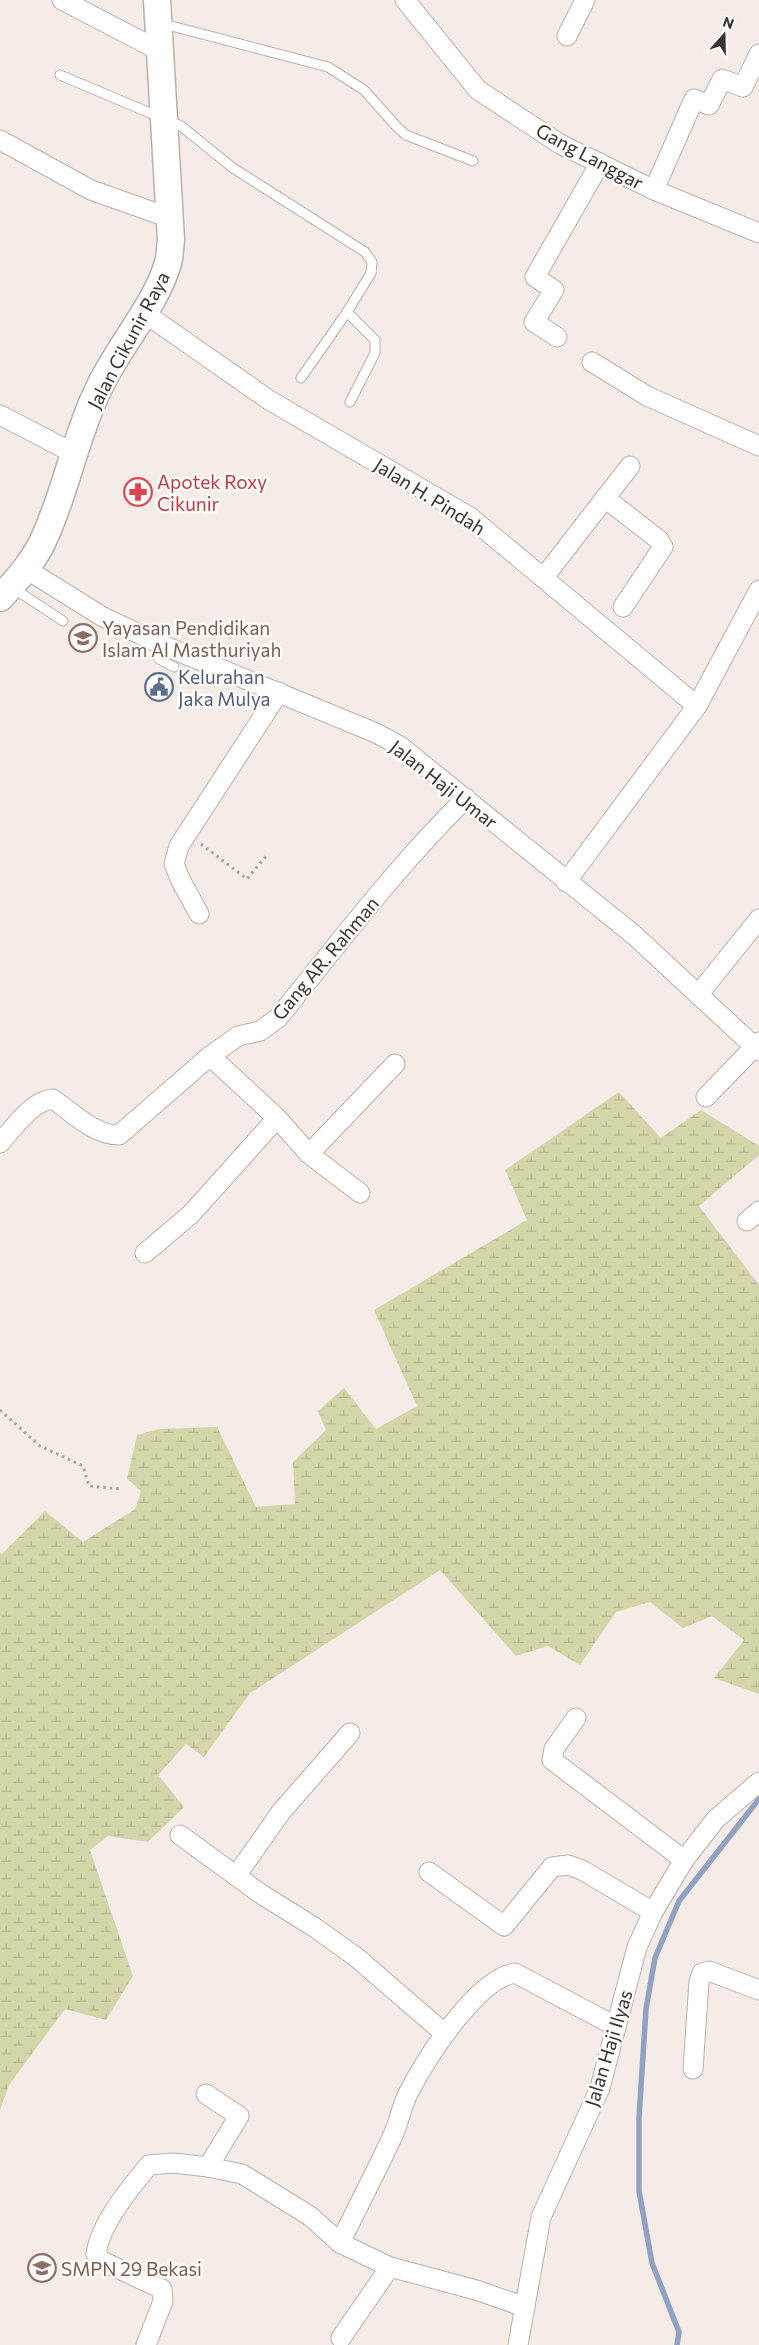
<svg xmlns="http://www.w3.org/2000/svg" width="759" height="2345" font-family="Commissioner,sans-serif">
  <defs>
    <pattern id="wetland-marsh" width="20" height="14" patternUnits="userSpaceOnUse" patternTransform="scale(1.25)"><rect width="20" height="14" fill="#d2d6a9"/><path d="M1 5h8M5 5V1M11 12h8M15 12V8" fill="none" stroke="#b5b892"/></pattern>
  </defs>
  <rect width="100%" height="100%" fill="#f5ece8"/>
  <path fill="url(#wetland-marsh)" d="M619,1092L661,1138L701,1110L759,1146V1155L699,1206L759,1285V1694L714,1678L744,1640L712,1616L683,1628L650,1602L616,1612L580,1665L548,1646L516,1656L440,1570L250,1693L204,1757L186,1744L158,1775L184,1807L148,1842L108,1836L90,1850L133,1976L106,2020L65,2009L9,2085L0,2110V1553L2,1554L45,1511L83,1542L135,1509L141,1491L127,1479L137,1435L159,1429L217,1427L256,1507L295,1504L293,1462L326,1430L318,1411L344,1388L376,1429L417,1406L374,1310L527,1220L505,1170Z"/>
  <g fill="none" stroke-linecap="round" stroke-linejoin="round">
    <path stroke="#91a1c2" stroke-width="5.5" d="M677,2345L679,2332L652,2263L639,2191V2118L646,2009L655,1958L679,1901L759,1799"/>
    <defs>
      <g id="lane">
        <path d="M160,23L328,67L364,90L397,127L406,135L473,161"/>
        <path d="M60,75L181,126L233,168L365,252L372,262L371,273L347,312L301,378"/>
        <path d="M347,312L375,340V353L350,402"/>
        <path d="M13,588L63,621"/>
        <path d="M165,646L159,659L174,667"/>
      </g>
      <g id="street">
        <path d="M62,0L162,52"/>
        <path d="M405,0L478,90L560,144L654,190L759,233"/>
        <path d="M567,36L585,0"/>
        <path d="M0,140L91,190L170,218"/>
        <path d="M654,190L694,99L709,105L722,79L743,87L759,54"/>
        <path d="M143,312L269,400L470,517L697,706"/>
        <path d="M557,337L534,322L554,290L535,277L600,163"/>
        <path d="M592,362L647,396L759,446"/>
        <path d="M0,415L73,453"/>
        <path d="M605,498L659,540L663,547L623,607"/>
        <path d="M26,569L103,617L165,646L376,733L400,746L634,935L759,1051"/>
        <path d="M544,577L630,466"/>
        <path d="M566,882L697,706L759,590"/>
        <path d="M199,914L181,881L174,864L179,846L279,692"/>
        <path d="M698,995L759,919"/>
        <path d="M706,1097L759,1042"/>
        <path d="M277,1118L309,1154L360,1193"/>
        <path d="M0,1143C14,1128 31,1101 53,1099C73,1113 94,1135 119,1135L210,1056L238,1036L260,1031L278,1018C339,943 397,866 466,798"/>
        <path d="M309,1154L395,1064"/>
        <path d="M747,1221L759,1211"/>
        <path d="M145,1253L191,1214L277,1118L210,1056"/>
        <path d="M576,1718L554,1749L552,1760L684,1860"/>
        <path d="M180,1835L261,1894L314,1927L356,1957L444,2033"/>
        <path d="M429,1872L504,1926L552,1867L568,1865L582,1870L653,1912"/>
        <path d="M236,1876L281,1812L350,1733"/>
        <path d="M693,2069L699,1982L702,1973L709,1971L759,1990"/>
        <path d="M206,2094L239,2116L208,2167"/>
        <path d="M340,2243C358,2206 377,2170 394,2133C400,2119 402,2103 410,2090C427,2057 477,1979 515,1973L615,2026"/>
        <path d="M341,2338L390,2267"/>
        <path d="M146,2345L163,2301L162,2289L102,2261L96,2254C100,2224 130,2188 149,2165L173,2163L208,2167L242,2174L310,2216L340,2243L390,2267L476,2290L525,2307"/>
        <path d="M518,2345L541,2217L600,2088L637,1947L653,1912L684,1860L716,1819L759,1782"/>
      </g>
      <path id="secondary" d="M0,598C18,579 36,559 46,534C67,487 76,435 99,388C118,347 156,305 168,263C170,256 170,247 171,240L157,0"/>
    </defs>
    <use href="#lane" stroke="#b8b0ac" stroke-width="11"/>
    <use href="#street" stroke="#b8b0ac" stroke-width="21"/>
    <use href="#secondary" stroke="#b8b0ac" stroke-width="29"/>
    <g stroke="#a9a29f" stroke-width="3" stroke-dasharray="2.5 4" stroke-linecap="butt">
      <path d="M201,844L247,879L267,855"/>
      <path d="M0,1410L40,1446L83,1466L89,1486L121,1489"/>
    </g>
    <use href="#lane" stroke="#fff" stroke-width="9"/>
    <use href="#street" stroke="#fff" stroke-width="19"/>
    <use href="#secondary" stroke="#fff" stroke-width="26"/>
  </g>
  <defs>
    <symbol id="pharmacy-ring" viewBox="-11 -11 22 22"><circle r="9.5" fill="#fefbf9" stroke="#e0444e" stroke-width="1.5"/><path d="M-2-6h4v4h4v4h-4v4h-4v-4h-4v-4h4Z" fill="#e0444e"/></symbol>
    <symbol id="school-ring" viewBox="-11 -11 22 22"><circle r="9.5" fill="#fefbf9" stroke="#8d6e63" stroke-width="1.5"/><path d="M0-5L7-2L0 1L-7-2ZM-4 1L0 2.5L4 1V4Q0 6-4 4Z" fill="#8d6e63"/></symbol>
    <symbol id="civic-ring" viewBox="-11 -11 22 22"><circle r="9.5" fill="#fefbf9" stroke="#5c6f8a" stroke-width="1.5"/><path d="M-.6-6.5H3V-4.5H.6V-3L4-1V1h2V6H-6V1h2V-1L-.6-3ZM-1.2 2.5V6h2.4V2.5Z" fill="#5c6f8a"/></symbol>
  </defs>
  <g fill-rule="evenodd">
    <use href="#pharmacy-ring" x="122" y="476" width="32" height="32"/>
    <use href="#school-ring" x="67" y="622" width="32" height="32"/>
    <use href="#civic-ring" x="143" y="671" width="32" height="32"/>
    <use href="#school-ring" x="26" y="2252" width="32" height="32"/>
  </g>
  <g text-anchor="middle" dominant-baseline="central" stroke-width="5" stroke-linejoin="round" paint-order="stroke">
    <g font-size="19" fill="#383433" stroke="#fefbf9">
      <text transform="translate(590 156) rotate(28)">Gang Langgar</text>
      <text transform="translate(128 340) rotate(-62)">Jalan Cikunir Raya</text>
      <text transform="translate(430 496) rotate(32)">Jalan H. Pindah</text>
      <text transform="translate(444 784) rotate(38)">Jalan Haji Umar</text>
      <text transform="translate(325 958) rotate(-50)">Gang AR. Rahman</text>
      <text transform="translate(608 2048) rotate(-73)">Jalan Haji Ilyas</text>
    </g>
    <g font-size="19" fill="#be3a42" stroke="#fefbf9" text-anchor="start">
      <text x="157" y="481">Apotek Roxy<tspan x="157" dy="22">Cikunir</tspan></text>
    </g>
    <g font-size="19" fill="#785e54" stroke="#fefbf9" text-anchor="start">
      <text x="102" y="627">Yayasan Pendidikan<tspan x="102" dy="22">Islam Al Masthuriyah</tspan></text>
      <text x="61" y="2268">SMPN 29 Bekasi</text>
    </g>
    <g font-size="19" fill="#4e5e75" stroke="#fefbf9" text-anchor="start">
      <text x="178" y="676">Kelurahan<tspan x="178" dy="22">Jaka Mulya</tspan></text>
    </g>
  </g>
  <g transform="translate(724 35) rotate(20)" stroke="#fefbf9" stroke-width="4" paint-order="stroke">
  <path d="M0-4L9 19L0 12L-9 19Z" fill="#383433"/>
  <text y="-8" font-size="14" font-weight="bold" text-anchor="middle" fill="#383433">N</text>
  </g>
</svg>
